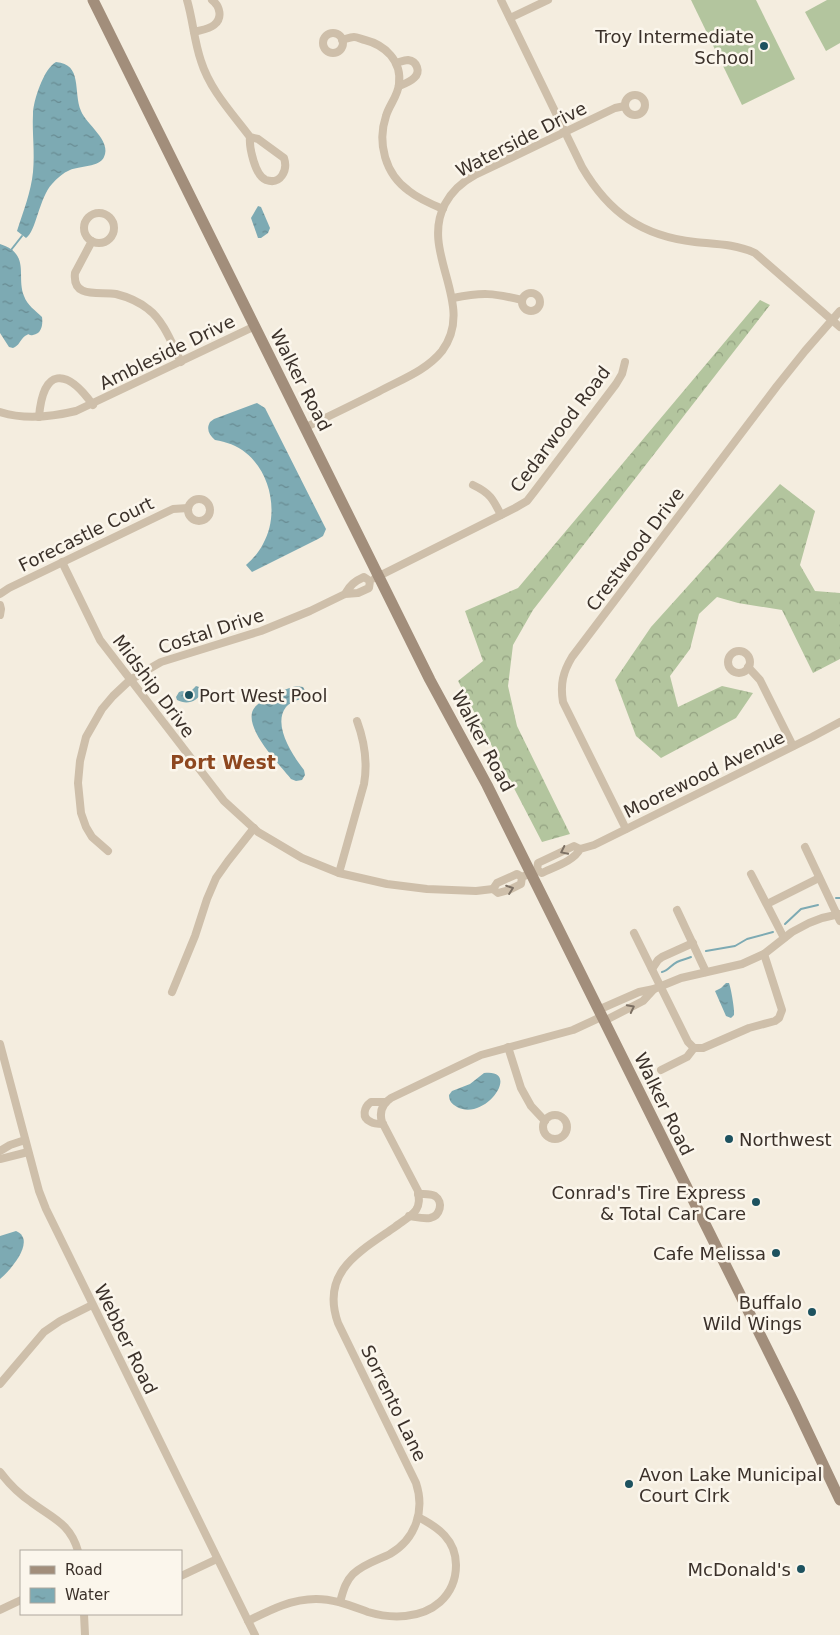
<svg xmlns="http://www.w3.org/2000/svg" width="840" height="1635" font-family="'DejaVu Sans',sans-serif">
  <defs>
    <pattern id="forest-crowns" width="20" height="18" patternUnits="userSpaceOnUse" patternTransform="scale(1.25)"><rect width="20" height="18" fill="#b3c59e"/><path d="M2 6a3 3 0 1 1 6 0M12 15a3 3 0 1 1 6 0" fill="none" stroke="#93a181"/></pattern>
    <pattern id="water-ripples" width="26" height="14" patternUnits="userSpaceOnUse" patternTransform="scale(1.25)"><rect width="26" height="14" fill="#7daab3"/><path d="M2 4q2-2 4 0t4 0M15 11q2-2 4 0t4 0" fill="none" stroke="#688b92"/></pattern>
  </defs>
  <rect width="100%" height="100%" fill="#f4eddf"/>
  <g fill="#b3c59e">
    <path d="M691,0H756L795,79L742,105Z"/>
    <path d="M827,0H840V43L826,51L805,12Z"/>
  </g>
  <g fill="url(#forest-crowns)">
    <path d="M760,300L770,305L533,610L513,645L508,686L517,726L570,834L542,842L458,681L483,661L465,611L518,588Z"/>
    <path d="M780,484L815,511L800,565L815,591L840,593V659L813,673L782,610L738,603L717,597L699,614L690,649L670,676L678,707L722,686L753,693L736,718L661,758L636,736L615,680L651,627Z"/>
  </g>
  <g fill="url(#water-ripples)">
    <path d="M56,62C83,64 73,92 81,111C86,124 112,141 104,157C100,167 79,166 70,170C63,173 57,178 52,184C39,198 36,232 26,238L17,231C23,212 31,192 33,172C35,152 32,133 33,114C33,101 44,68 56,62Z"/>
    <path d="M258,206L261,207L270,228L268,233L261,238H258L251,218Z"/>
    <path d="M0,244C31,254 16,276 24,296C27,305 36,311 42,317C43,324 42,334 33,335C27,336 31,332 25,336C20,340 19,346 13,348L9,347L0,333Z"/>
    <path d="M257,403L265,408L326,529L323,536L318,539L252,572L246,565C253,559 259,552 263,544C279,516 272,474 246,453C237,445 226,442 215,440C209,435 206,429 210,422L214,419Z"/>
    <path d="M196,686L199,687L202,692C197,702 187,705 177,700L176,697L179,692L182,691L189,693Z"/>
    <path d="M296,686L303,687L307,694V696C300,700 291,701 286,707C272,725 293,756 304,770L305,775L302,780L296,781L291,779C280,765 244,729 253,710C258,700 285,689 296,686Z"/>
    <path d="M726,983H729C731,988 735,1011 734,1015L731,1018L726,1016L715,991L721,988Z"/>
    <path d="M484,1073C522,1068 486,1122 457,1107C452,1104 449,1101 449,1095L452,1091L470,1084Z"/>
    <path d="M16,1231C37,1240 10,1271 0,1279V1236Z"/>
  </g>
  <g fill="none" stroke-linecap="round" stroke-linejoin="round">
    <g stroke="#7daab3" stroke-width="2">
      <path d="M11,250L22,236"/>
      <path d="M836,898H840"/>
      <path d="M785,924L801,909L818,905"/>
      <path d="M706,951L735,946L747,939L773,932"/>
      <path d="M662,972C668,971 671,965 677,962C681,960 686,959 691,957"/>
    </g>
    <g stroke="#cebfaa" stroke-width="8">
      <path d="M187,0C193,20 194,41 201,61C210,90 232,113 250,137C249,147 255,176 266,180C281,185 288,170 284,158L258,139L250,137"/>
      <path d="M501,0L582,167C609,213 642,236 695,242C715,244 736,244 755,253L840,327"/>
      <path d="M510,18L548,0"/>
      <path d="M194,32C201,30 209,29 214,25C223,18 220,6 212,0"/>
      <circle cx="333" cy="43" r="10"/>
      <path d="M342,40C346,39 350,37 354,37C357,37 361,39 365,40C385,45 402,61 399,84C398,96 389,105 386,116C377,143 385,174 409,191C419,199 431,204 443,209"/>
      <path d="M396,63C400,62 404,60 408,60C417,61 421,72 414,78C410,82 404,84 399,86"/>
      <circle cx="635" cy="105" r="10"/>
      <circle cx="99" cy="228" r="15"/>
      <path d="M92,241L75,273C72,300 101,291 116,294C128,297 138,301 148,309C164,321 172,344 181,362"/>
      <circle cx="531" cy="302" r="9"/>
      <path d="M453,298C483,292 493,293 522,300"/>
      <path d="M0,412C25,420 51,417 76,411L255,326"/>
      <path d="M39,417C43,368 66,367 93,405"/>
      <path d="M306,427C330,416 354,404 378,392C400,380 426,371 442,351C477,304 419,253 445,204C452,191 462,182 475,175L615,108L625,106"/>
      <path d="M473,485C490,493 493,499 501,515"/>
      <circle cx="199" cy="510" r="11"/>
      <path d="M62,562L100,640L224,801L258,832L302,858L339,873L387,884L427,889L476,891L493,889"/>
      <path d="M375,578L515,508L527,501L534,492L616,384L622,374L625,362"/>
      <path d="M0,594L9,588L173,509L188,508"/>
      <path d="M0,605L1,609L0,615"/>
      <circle cx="739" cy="662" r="11"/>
      <path d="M748,667L760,680L793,746"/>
      <path d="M626,829L563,702C560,684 563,672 572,657L777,386L805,351L840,311"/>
      <path d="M805,847L840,921"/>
      <path d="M580,849C574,861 554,867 542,873L537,870L538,863L574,846L580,849L594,845L812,737L840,722"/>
      <path d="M108,851L92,837L86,827L81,813L78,783L80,761L86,737L102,709L113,696L130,680L161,662L261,631L310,611L345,594L358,593L369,588L370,581L364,577C355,581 350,585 345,594"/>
      <path d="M339,873L364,784C368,762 365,743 357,721"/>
      <path d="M751,874L784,938"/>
      <path d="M522,877L521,884L509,890L498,893L493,889L497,883L517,874L522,877L533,872"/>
      <path d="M767,904L819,878"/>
      <path d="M677,910L706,972"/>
      <path d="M634,933L688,1042L694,1048H703L749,1028L775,1021L779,1018L782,1010L764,954"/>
      <path d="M652,969L658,960L662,957L693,943"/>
      <path d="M172,992L195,936L207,899L216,878L228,861L254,828"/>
      <path d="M598,1010L639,992L654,989L681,978L742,964L764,954L792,932L809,923L822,918L840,914"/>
      <path d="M604,1021L643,1001L654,989"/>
      <path d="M0,1044L39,1191L46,1209L255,1635"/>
      <path d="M508,1047L521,1088L531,1106L545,1121"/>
      <path d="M661,1070L687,1057L694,1048"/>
      <circle cx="555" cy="1127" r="12"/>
      <path d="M383,1124C379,1124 374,1124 371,1122C361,1118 364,1107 371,1102H386"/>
      <path d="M0,1151L10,1145L25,1140"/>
      <path d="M0,1159L28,1152"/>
      <path d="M409,1216C416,1217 423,1219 430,1218C440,1216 444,1202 435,1196C430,1193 424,1194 418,1194"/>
      <path d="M0,1384L44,1332L60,1321L92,1305"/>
      <path d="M0,1472C9,1484 19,1494 31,1502C52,1518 70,1523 78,1551"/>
      <path d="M181,1576L217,1559"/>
      <path d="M340,1602C343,1592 345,1582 353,1574C363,1564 378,1560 390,1554C416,1539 425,1510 416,1483L338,1323C320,1272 359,1252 395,1227C401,1222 411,1217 416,1210C420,1204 419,1198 418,1191L382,1122C379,1112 382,1104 391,1098L481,1055L573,1030L601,1017"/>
      <path d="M0,1610L21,1600"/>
      <path d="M84,1614L85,1635"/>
      <path d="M248,1621C270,1610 291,1599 316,1599C335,1599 351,1606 368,1612C391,1619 421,1619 440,1602C451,1592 456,1579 456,1565C456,1540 438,1527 418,1517"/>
    </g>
    <path stroke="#a28e7b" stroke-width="11" d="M93,0L430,680L487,785L794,1403L840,1500"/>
  </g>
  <defs><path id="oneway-chevron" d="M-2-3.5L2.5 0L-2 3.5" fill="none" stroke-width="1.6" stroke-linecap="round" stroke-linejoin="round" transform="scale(1.25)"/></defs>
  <g stroke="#7d7164">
    <use href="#oneway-chevron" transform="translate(564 851) rotate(154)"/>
    <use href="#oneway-chevron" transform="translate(510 889) rotate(-20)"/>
    <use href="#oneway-chevron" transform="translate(631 1008) rotate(-27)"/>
  </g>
  <g fill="#1d525f" stroke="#fbf6ec" stroke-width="2">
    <circle cx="764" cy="46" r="5"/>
    <circle cx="189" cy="695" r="5"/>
    <circle cx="729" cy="1139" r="5"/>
    <circle cx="756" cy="1202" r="5"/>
    <circle cx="776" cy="1253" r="5"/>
    <circle cx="812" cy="1312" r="5"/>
    <circle cx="629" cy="1484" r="5"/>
    <circle cx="801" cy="1569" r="5"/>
  </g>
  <g text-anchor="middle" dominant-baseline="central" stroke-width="5" stroke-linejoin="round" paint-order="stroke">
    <g font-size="18" fill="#3b312a" stroke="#fbf6ec" text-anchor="end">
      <text x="754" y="36">Troy Intermediate<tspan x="754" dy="21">School</tspan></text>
      <text x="199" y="695" text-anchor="start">Port West Pool</text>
      <text x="739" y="1139" text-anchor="start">Northwest</text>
      <text x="746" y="1192">Conrad's Tire Express<tspan x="746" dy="21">&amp; Total Car Care</tspan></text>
      <text x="766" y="1253">Cafe Melissa</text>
      <text x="802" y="1302">Buffalo<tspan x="802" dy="21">Wild Wings</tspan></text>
      <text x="639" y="1474" text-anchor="start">Avon Lake Municipal<tspan x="639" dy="21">Court Clrk</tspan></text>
      <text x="791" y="1569">McDonald's</text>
    </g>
    <g font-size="18" fill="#3b312a" stroke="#fbf6ec">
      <text transform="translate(521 139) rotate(-27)">Waterside Drive</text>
      <text transform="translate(167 352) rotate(-26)">Ambleside Drive</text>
      <text transform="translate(301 380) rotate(63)">Walker Road</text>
      <text transform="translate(560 429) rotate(-53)">Cedarwood Road</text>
      <text transform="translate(86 534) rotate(-26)">Forecastle Court</text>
      <text transform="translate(635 549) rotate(-53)">Crestwood Drive</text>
      <text transform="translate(211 631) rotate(-18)">Costal Drive</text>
      <text transform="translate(154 686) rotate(53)">Midship Drive</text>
      <text transform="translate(483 741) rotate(62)">Walker Road</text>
      <text transform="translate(704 774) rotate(-26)">Moorewood Avenue</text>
      <text transform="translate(664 1104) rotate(64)">Walker Road</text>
      <text transform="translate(126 1339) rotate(64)">Webber Road</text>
      <text transform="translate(394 1403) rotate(64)">Sorrento Lane</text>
    </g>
    <g font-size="19" font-weight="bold" fill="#8e471f" stroke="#fbf6ec">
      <text x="223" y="762">Port West</text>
    </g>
  </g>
  <rect x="20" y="1550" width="162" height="65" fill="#fbf6ec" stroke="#aea79e"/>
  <rect x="30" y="1566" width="25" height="8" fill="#a28e7b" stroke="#aea79e"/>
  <text x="65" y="1575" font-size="15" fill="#3b312a">Road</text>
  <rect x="30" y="1588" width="25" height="15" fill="url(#water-ripples)" stroke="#aea79e"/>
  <text x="65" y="1600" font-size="15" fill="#3b312a">Water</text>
</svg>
